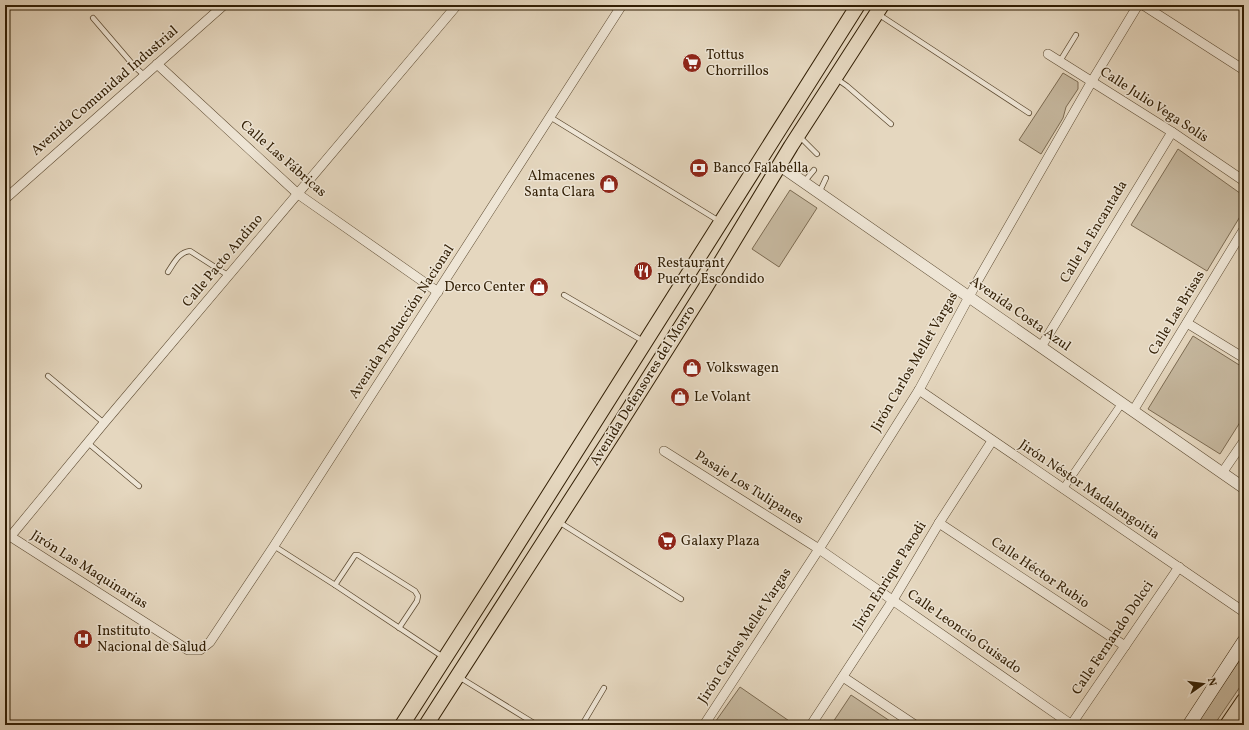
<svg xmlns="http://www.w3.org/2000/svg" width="1249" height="730" font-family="Vollkorn,serif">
  <rect width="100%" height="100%" fill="#e5d7bf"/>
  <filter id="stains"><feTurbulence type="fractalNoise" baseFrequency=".005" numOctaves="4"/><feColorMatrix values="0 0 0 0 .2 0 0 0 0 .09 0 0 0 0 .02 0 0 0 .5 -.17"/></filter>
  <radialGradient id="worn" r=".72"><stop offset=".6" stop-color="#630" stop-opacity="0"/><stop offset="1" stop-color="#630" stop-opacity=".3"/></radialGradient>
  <g fill="#c6b89f" stroke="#7c6b52">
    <path d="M1063,73L1078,82V89L1066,107L1063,118L1041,154L1019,140Z"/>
    <path d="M1178,149L1244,196V210L1207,271L1131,225Z"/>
    <path d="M790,190L817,208L779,267L752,249Z"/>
    <path d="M1193,336L1244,368V416L1220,454L1148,409Z"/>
    <path d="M1244,654V681L1214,725H1195Z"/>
    <path d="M740,687L795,725H713Z"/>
    <path d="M851,695L896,725H831Z"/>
  </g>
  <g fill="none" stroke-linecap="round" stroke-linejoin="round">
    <defs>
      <g id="service">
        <path d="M878,14L1029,113"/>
        <path d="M93,18L135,67L144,75"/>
        <path d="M1060,61L1076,35"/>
        <path d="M837,79L847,86L891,124"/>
        <path d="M550,117L719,221"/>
        <path d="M800,137L817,154"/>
        <path d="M804,182L814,170"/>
        <path d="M819,193L826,178"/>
        <path d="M168,272C174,263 179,252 190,251L229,276"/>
        <path d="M564,295L643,341"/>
        <path d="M48,376L104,423"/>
        <path d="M88,443L139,486"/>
        <path d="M559,522L681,599"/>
        <path d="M274,546L335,585L443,657"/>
        <path d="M335,585L355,555H358L415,591L418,596L417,601L399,628"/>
        <path d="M459,677L537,725"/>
        <path d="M582,725L604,688"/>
        <path d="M1236,725L1244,722"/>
      </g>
      <path id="pedestrian" d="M1063,489L1122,403"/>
      <g id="minor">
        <path d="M1143,5L1244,70"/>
        <path d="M1048,54L1172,132L1244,181"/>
        <path d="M157,64L298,194L438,292"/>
        <path d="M5,199L224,5"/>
        <path d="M1187,323L1244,358"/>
        <path d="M1041,347L1172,132"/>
        <path d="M919,390L1244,612"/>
        <path d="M1133,411L1244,229"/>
        <path d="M664,451L819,549L1072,725"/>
        <path d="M1222,473L1244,441"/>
        <path d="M939,523L1125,646"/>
        <path d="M5,533L188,650H200L210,642L274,546L622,5"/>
        <path d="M10,537L104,423L457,5"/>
        <path d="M843,677L915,725"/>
        <path d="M704,725L819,549L919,390L978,280L1092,81L1138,5"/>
        <path d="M811,725L893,600L939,523L992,441"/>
        <path d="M1071,725L1179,567"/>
      </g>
      <path id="tertiary" d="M779,165L1244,488"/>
      <path id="secondary" d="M1189,725L1244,641"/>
      <g id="primary">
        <path d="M402,725L495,580L858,5"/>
        <path d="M426,725L615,431L704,290L791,146L882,5"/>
        <path d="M1227,725L1244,700"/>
      </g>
    </defs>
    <use href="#service" stroke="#5e4c33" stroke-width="6"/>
    <use href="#pedestrian" stroke="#5e4c33" stroke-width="8"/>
    <use href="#minor" stroke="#5e4c33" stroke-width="10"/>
    <use href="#tertiary" stroke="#5e4c33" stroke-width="12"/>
    <use href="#secondary" stroke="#311e04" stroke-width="14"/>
    <use href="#primary" stroke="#311e04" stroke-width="16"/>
    <use href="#service" stroke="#eee5d5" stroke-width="4.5"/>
    <use href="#pedestrian" stroke="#eee5d5" stroke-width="7"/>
    <use href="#minor" stroke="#eee5d5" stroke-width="9"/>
    <use href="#tertiary" stroke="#eee5d5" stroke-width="11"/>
    <use href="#secondary" stroke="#eee5d5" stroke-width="13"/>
    <use href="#primary" stroke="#e5d7bf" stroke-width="14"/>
  </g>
  <defs>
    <symbol id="supermarket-disc" viewBox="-11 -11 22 22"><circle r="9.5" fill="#8f2418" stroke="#eee5d5"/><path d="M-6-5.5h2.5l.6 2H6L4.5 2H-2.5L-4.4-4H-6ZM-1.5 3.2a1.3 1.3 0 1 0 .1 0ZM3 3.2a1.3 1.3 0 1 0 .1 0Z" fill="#fff"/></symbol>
    <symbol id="bank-disc" viewBox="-11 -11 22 22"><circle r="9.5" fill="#8f2418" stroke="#eee5d5"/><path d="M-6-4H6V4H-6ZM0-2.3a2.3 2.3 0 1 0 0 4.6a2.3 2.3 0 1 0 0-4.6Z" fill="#fff"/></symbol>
    <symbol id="shop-disc" viewBox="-11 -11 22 22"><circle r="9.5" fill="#8f2418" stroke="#eee5d5"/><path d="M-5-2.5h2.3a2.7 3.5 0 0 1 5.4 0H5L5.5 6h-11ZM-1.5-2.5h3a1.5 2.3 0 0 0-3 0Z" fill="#fff"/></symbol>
    <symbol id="restaurant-disc" viewBox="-11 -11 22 22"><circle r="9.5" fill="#8f2418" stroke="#eee5d5"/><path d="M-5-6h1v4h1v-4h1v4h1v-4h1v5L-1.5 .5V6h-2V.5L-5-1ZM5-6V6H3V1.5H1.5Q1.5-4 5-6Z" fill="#fff"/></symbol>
    <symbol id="hospital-disc" viewBox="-11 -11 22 22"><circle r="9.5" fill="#8f2418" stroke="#eee5d5"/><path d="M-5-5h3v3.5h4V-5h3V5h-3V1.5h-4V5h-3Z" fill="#fff"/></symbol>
  </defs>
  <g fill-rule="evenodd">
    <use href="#supermarket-disc" x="681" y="52" width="22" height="22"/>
    <use href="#bank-disc" x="688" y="157" width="22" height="22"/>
    <use href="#shop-disc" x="598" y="173" width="22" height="22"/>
    <use href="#restaurant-disc" x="632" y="260" width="22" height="22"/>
    <use href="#shop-disc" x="528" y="276" width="22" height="22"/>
    <use href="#shop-disc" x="681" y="357" width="22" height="22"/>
    <use href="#shop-disc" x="669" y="386" width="22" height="22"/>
    <use href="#supermarket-disc" x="656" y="530" width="22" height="22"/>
    <use href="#hospital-disc" x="72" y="628" width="22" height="22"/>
  </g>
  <g text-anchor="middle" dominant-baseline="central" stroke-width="3" stroke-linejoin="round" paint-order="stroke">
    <g font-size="14" fill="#311e04" stroke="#eee5d5" text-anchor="start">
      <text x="706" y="55">Tottus<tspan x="706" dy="16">Chorrillos</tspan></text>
      <text x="713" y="168">Banco Falabella</text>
      <text x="595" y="176" text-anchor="end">Almacenes<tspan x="595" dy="16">Santa Clara</tspan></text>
      <text x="657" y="263">Restaurant<tspan x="657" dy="16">Puerto Escondido</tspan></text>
      <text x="525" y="287" text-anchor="end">Derco Center</text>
      <text x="706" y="368">Volkswagen</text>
      <text x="694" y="397">Le Volant</text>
      <text x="681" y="541">Galaxy Plaza</text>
      <text x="97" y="631">Instituto<tspan x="97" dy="16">Nacional de Salud</tspan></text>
    </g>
    <g font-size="14" fill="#311e04" stroke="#eee5d5">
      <text transform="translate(105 91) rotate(-41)">Avenida Comunidad Industrial</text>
      <text transform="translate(1154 105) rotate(33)">Calle Julio Vega Solís</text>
      <text transform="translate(283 159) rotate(41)">Calle Las Fábricas</text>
      <text transform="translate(1094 232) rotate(-59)">Calle La Encantada</text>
      <text transform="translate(223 261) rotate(-50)">Calle Pacto Andino</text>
      <text transform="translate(1177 313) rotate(-59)">Calle Las Brisas</text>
      <text transform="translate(1020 314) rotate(35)">Avenida Costa Azul</text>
      <text transform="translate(402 322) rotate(-57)">Avenida Producción Nacional</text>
      <text transform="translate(915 362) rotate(-60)">Jirón Carlos Mellet Vargas</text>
      <text transform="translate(643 386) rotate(-58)">Avenida Defensores del Morro</text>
      <text transform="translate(749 488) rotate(32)">Pasaje Los Tulipanes</text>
      <text transform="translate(1089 490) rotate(34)">Jirón Néstor Madalengoitia</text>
      <text transform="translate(89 570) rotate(32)">Jirón Las Maquinarias</text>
      <text transform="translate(1040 573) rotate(34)">Calle Héctor Rubio</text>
      <text transform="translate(890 576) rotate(-58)">Jirón Enrique Parodi</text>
      <text transform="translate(964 632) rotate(35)">Calle Leoncio Guisado</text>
      <text transform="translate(745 636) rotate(-57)">Jirón Carlos Mellet Vargas</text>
      <text transform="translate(1113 638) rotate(-56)">Calle Fernando Dolcci</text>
    </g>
  </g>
  <rect width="1249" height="730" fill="none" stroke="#e5d7bf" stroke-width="20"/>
  <rect x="6" y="6" width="1237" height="718" fill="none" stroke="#311e04" stroke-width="2"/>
  <rect x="10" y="10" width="1229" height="710" fill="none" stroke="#311e04"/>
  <g transform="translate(1203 684) rotate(76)" stroke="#eee5d5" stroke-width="3" paint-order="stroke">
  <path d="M0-3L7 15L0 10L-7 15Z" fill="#311e04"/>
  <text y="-6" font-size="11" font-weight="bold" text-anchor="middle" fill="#311e04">N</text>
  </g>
  <rect width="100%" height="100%" filter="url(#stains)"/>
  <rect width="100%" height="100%" fill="url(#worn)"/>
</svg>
